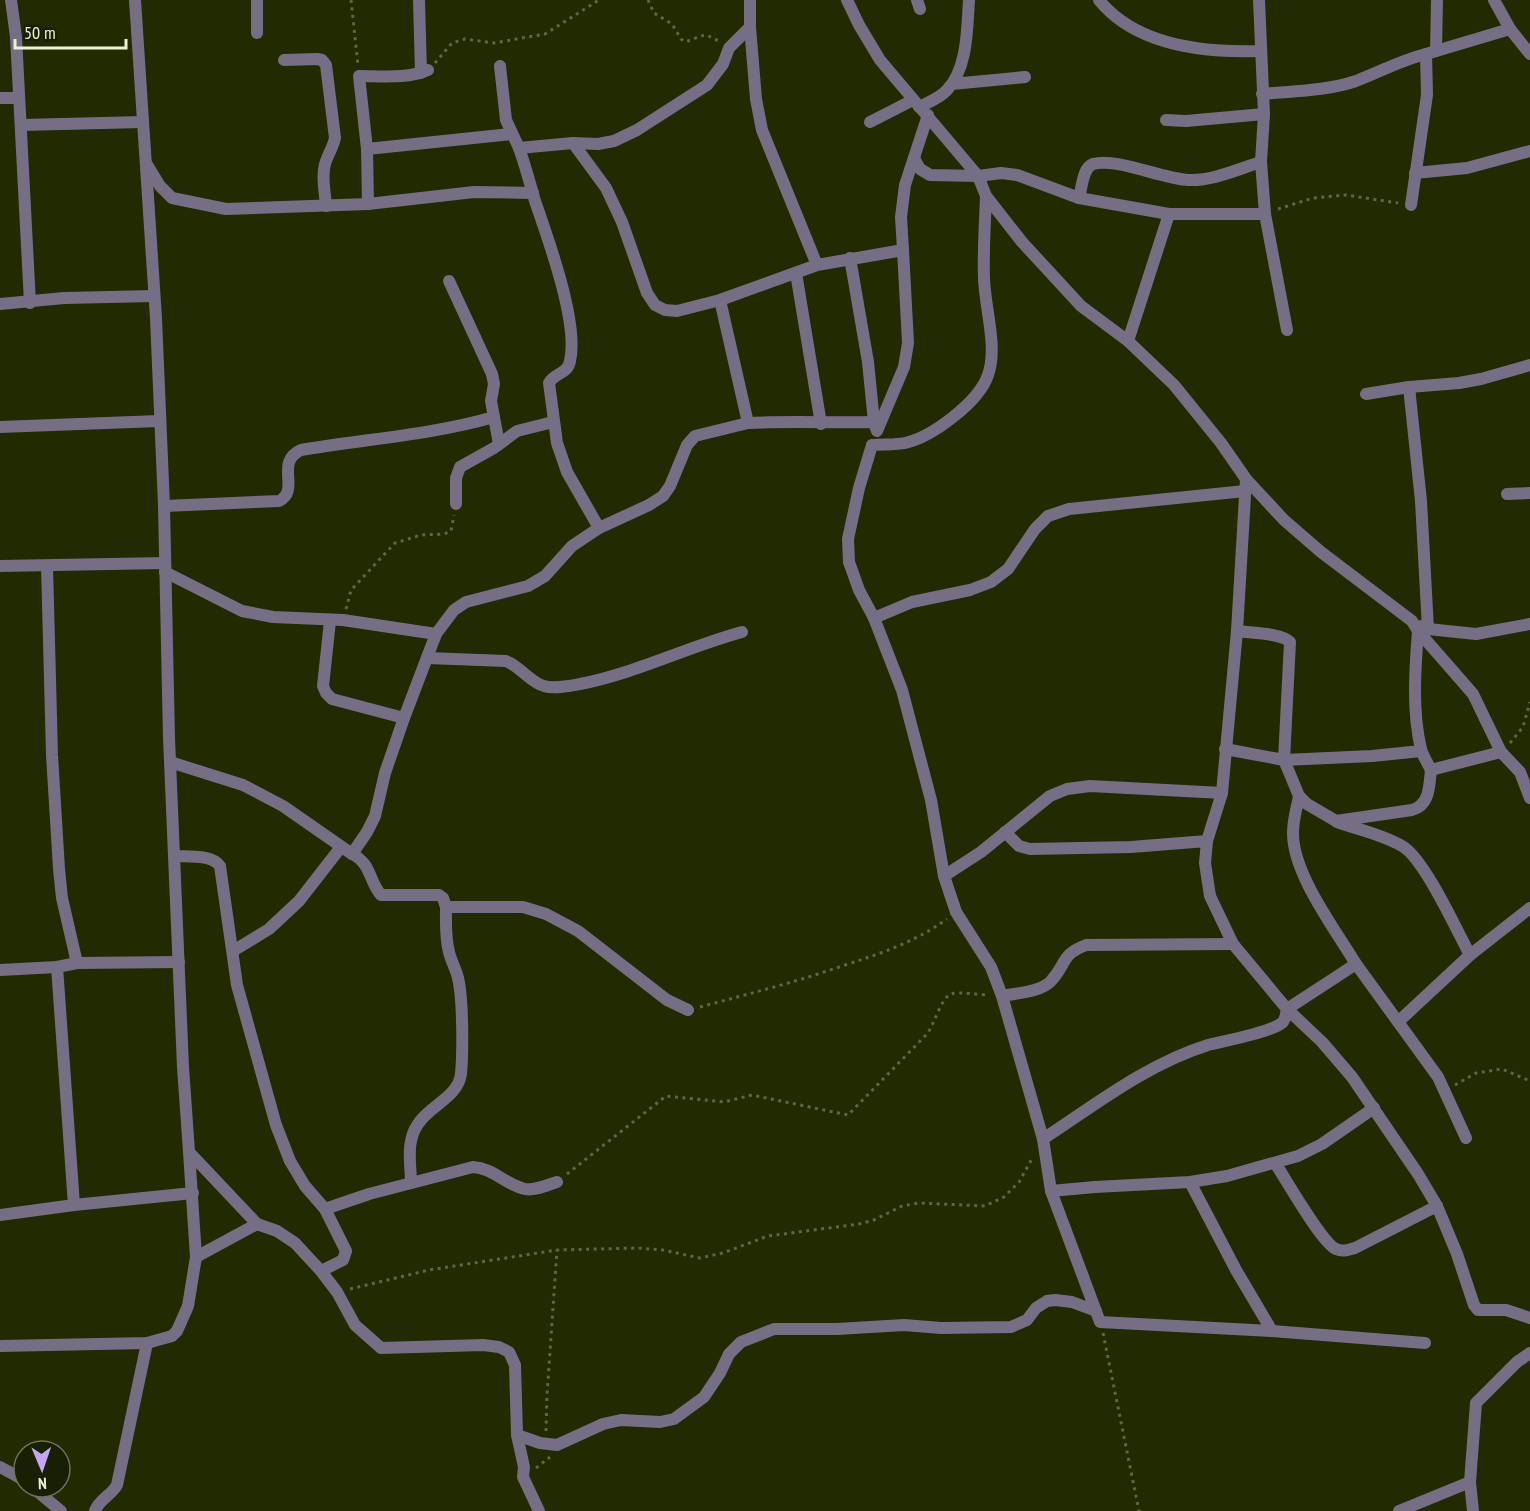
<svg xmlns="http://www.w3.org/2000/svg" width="1530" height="1511" font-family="'PT Sans Narrow',sans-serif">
  <rect width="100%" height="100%" fill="#212a00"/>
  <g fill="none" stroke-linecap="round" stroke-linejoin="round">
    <g stroke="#5e6741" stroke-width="3" stroke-dasharray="3 4.5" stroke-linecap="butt">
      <path d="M351,0L358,65"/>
      <path d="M648,0L654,13L672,24L681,39L685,42C703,36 702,31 720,42"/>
      <path d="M435,63L452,43L465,39L494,43L545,34L599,0"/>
      <path d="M1278,209L1313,198L1346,195L1398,203"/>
      <path d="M346,609L351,590L395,543L421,535L444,534L451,531L454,515"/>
      <path d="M1510,743L1523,727L1530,702"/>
      <path d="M700,1007C748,994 796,982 842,966C882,953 913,943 947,919"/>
      <path d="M1455,1085L1476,1073L1502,1069L1530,1081"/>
      <path d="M567,1174L666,1096L724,1102L752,1095L848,1115L927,1034C934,1025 941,998 951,994C961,991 978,995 989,995"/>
      <path d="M350,1289L429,1270L557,1250L637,1248L663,1250L700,1258L723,1253L768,1236L859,1224L874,1220L902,1206L919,1203L985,1206L1004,1197L1019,1182L1033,1157"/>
      <path d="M1103,1333L1139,1511"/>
      <path d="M546,1431L547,1395L557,1250"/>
      <path d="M536,1468L550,1457"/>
    </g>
    <g stroke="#766e85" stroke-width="12">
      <path d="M11,0L16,37L30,303"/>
      <path d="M135,0L156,318L164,506L169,738L183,1067L189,1152L257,1224L277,1231L295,1243L321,1271L337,1292L355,1325L381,1348L483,1345L499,1347L509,1352L515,1365L517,1435L524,1467L523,1477L539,1511"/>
      <path d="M257,0V33"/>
      <path d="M419,0L421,73"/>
      <path d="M847,0L859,25L880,60L978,176L986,196L1022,242L1081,306L1128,341L1174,385L1221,443L1246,479L1284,520L1321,552L1412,621L1418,631L1473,694L1501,752L1520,772L1530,798"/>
      <path d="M917,0L920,9"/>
      <path d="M1099,0C1136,46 1205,53 1261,51"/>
      <path d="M1259,0L1264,114L1261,162L1265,214L1287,330"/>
      <path d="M1494,0L1510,29L1530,54"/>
      <path d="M750,27L756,99L762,130L817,265"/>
      <path d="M1436,51L1437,0"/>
      <path d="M284,60L317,59L322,60L326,65L335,138C333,147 329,153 326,161C321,174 325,192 326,206"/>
      <path d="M500,66L506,120L519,148L573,143L598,144L614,141L637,130L707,85L723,64L729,48L750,27V0"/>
      <path d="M952,84L1025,77"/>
      <path d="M1262,94C1292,91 1327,91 1356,81C1380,72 1401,60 1426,54"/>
      <path d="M0,98H19"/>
      <path d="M919,107C929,102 940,98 947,90C968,68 967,28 969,0"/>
      <path d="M1166,120L1186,121L1264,114"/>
      <path d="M870,122L913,100"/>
      <path d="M21,125L143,122"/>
      <path d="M573,143L606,188L622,222L647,293L655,305L665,310L677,311L720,300L817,265L903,250L901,217L905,185L928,115"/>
      <path d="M519,148C525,165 530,183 535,201C548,239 579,323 570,361C568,374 554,373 549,383L557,443L567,472L599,528"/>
      <path d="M367,149L511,134"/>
      <path d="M914,158L920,169L930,175L978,176L1001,173L1017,175L1079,198L1169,214H1265"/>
      <path d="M146,163L160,186L172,198L226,209L368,204L474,192L533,193"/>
      <path d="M1415,173L1467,168L1530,151"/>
      <path d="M986,196C985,223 983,251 984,279C985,308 998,348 988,375C979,402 932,437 905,443C895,445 883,444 872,445L859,488L848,539L849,562L859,590L874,618L902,690L931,800L944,876L956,912L991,967L1002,996L1043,1139L1051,1191L1095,1187L1190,1182L1227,1176L1298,1156L1322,1144L1374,1108"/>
      <path d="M1079,198C1082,189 1082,168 1093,164C1116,157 1162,179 1189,180C1213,181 1238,169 1261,162"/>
      <path d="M368,204L367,149L359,76C381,76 408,79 428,70"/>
      <path d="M1411,205L1427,95L1426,54L1510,29"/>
      <path d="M850,258L868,362L874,422"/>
      <path d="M796,273L821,424"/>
      <path d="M449,281L492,374L494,384L491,401L499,444"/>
      <path d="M0,304L64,298L154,296"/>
      <path d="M1128,341L1169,214"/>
      <path d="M1409,387L1421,501L1428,629"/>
      <path d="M1366,394L1409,387L1459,383L1481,379L1530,365"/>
      <path d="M748,423C790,421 832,423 874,422L877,431L904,367L908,343L903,250"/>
      <path d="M0,427L159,421"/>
      <path d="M1246,479L1237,631L1222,793L1207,841L1205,863L1210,896L1233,944L1287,1009L1322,1042L1352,1077L1418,1174L1437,1206L1457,1254L1474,1305L1478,1310H1506L1530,1318"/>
      <path d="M1507,494L1530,493"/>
      <path d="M456,504V478L460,467L494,448L517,431L553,422"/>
      <path d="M164,506L279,501C301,490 274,462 301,450C365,439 431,435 494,417"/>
      <path d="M0,566L165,563"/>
      <path d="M47,566L52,755L59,869L62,898L77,963"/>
      <path d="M165,572L242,611L273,617L343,620L436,634"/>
      <path d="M874,618L912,602L970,590L991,582L1008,569L1035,529L1048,516L1069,509L1245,491"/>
      <path d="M330,621L323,686L326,693L332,699L404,718"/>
      <path d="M1421,626L1428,629L1476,634L1530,624"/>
      <path d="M1418,631C1415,670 1412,711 1421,749C1423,756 1428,764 1431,770"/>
      <path d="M427,658L506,661C521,667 531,683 544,686C554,689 569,686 580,684C636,673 687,647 742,632"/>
      <path d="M1225,749L1284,760L1290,642C1282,633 1250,633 1237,631"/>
      <path d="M170,762L243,785L283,806L352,854C372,864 368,880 381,895H439L443,898L446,907H523L546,914L578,931L667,1000L688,1010"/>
      <path d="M1299,796L1284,760L1372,756L1421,751"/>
      <path d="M1337,822C1357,829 1384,835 1402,846C1424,858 1457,931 1470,955"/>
      <path d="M1005,832L1019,846L1030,849L1131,847L1207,841"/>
      <path d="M352,854L367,832L375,816L385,773L404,718L436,634L454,610L466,602L528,586L545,576L572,546L599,528L649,505L663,496L670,486L687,445L695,436L748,423L720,300"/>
      <path d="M174,856C188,857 211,854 220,866L237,985L276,1125L290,1161L305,1186L325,1209L346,1251L343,1260L321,1271"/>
      <path d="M944,876L981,852L1050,796L1067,789L1090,786L1222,793"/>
      <path d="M233,951L269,929L299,901L341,847"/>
      <path d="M1356,964L1438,1077L1466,1138"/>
      <path d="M57,967L74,1205"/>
      <path d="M0,970L57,967L77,963L179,962"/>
      <path d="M1002,996C1017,993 1041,992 1051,981C1067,964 1060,955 1086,945L1233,944"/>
      <path d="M1398,1022L1470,955L1530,908"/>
      <path d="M1043,1139C1095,1105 1147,1064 1208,1045C1224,1041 1273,1032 1283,1022C1286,1018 1286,1013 1287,1009L1356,964C1335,929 1292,873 1293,832C1293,820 1297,807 1299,796L1307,804L1336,821L1412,810C1430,805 1429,786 1431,770L1501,752"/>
      <path d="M1275,1163C1286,1179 1321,1242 1336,1249C1343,1252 1348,1250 1355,1248L1437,1206"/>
      <path d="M1190,1182L1236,1270L1272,1331"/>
      <path d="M411,1183C411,1170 408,1154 411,1141C417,1107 457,1103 461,1074C463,1052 463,998 458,978C456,969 451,961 449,952C445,937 446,922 446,907"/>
      <path d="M1051,1191L1100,1322L1272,1331L1425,1343"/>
      <path d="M325,1209L369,1194L473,1167C493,1168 506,1185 525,1189C535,1191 547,1185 557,1182"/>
      <path d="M0,1215L74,1205L193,1193"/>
      <path d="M196,1257L257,1224"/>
      <path d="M0,1346L147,1343L172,1336L177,1331L188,1306L196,1257L189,1152"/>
      <path d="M517,1435L540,1443L557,1445L603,1424L621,1420L660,1422L674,1419L704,1397L720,1373L729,1354L741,1342L774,1329H837L904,1325L941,1328L1011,1327L1027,1320L1036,1308L1047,1301L1055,1300L1072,1302L1096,1311"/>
      <path d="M0,1467L24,1480"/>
      <path d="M32,1487L61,1511"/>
      <path d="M95,1511C99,1499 111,1496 117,1485L147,1343"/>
      <path d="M1399,1511L1470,1482"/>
      <path d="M1473,1511L1470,1482L1476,1403L1517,1362L1530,1353"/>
    </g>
  </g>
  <g transform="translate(42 1469) rotate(178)"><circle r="28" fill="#191f03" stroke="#6d7457" stroke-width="1.5"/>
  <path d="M0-4.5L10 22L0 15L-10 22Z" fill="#c3a7f2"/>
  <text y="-9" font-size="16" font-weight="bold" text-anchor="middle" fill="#eaf3d5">N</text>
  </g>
  <path d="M15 39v9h111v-9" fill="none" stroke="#eaf3d5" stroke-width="3"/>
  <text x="24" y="39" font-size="18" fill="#eaf3d5" stroke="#191f03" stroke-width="4.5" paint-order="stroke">50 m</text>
</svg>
